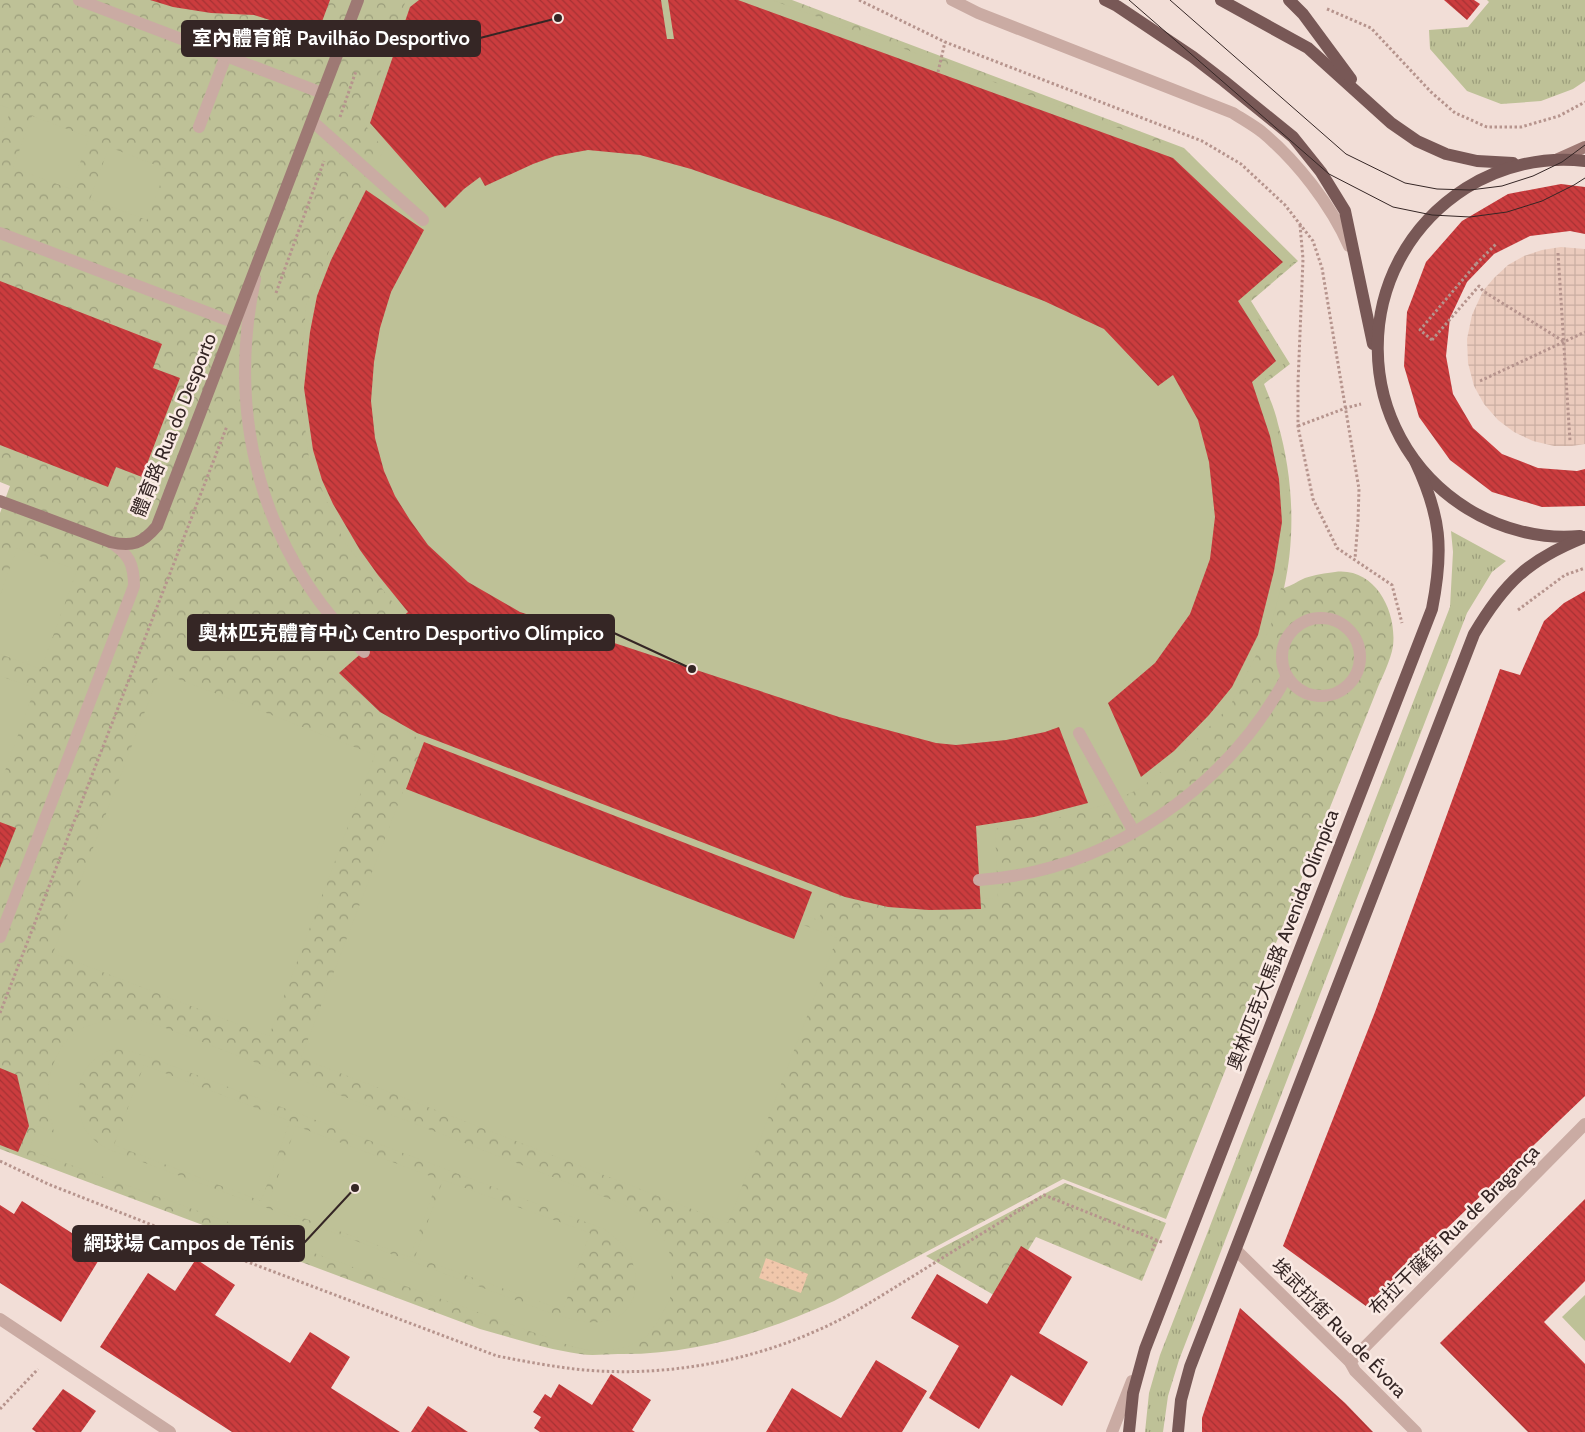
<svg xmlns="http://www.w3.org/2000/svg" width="1585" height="1432" font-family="Cabin,'Noto Sans SC',sans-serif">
  <defs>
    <pattern id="grass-tufts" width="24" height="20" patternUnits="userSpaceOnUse" patternTransform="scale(1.25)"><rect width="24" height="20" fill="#bec197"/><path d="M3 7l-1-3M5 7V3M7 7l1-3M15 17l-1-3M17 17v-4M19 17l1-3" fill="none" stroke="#9b9d7b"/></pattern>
    <pattern id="forest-crowns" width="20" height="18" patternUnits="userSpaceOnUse" patternTransform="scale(1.25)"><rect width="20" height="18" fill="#bec197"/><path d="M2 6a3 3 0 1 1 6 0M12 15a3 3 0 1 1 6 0" fill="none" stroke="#9b9d7b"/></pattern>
    <pattern id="sand-dots" width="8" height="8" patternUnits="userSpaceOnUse" patternTransform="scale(1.25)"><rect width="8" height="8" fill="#f0c7ab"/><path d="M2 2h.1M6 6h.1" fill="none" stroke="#ceab93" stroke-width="1.8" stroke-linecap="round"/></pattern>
    <pattern id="plaza-grid" width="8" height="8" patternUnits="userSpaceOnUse" patternTransform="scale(1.25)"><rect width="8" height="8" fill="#ebcbbd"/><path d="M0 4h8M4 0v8" fill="none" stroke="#caaea2"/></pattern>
    <pattern id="building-back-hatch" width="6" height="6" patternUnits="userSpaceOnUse" patternTransform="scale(1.25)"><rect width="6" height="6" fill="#cb3c3e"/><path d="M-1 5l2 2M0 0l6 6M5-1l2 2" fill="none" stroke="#a63234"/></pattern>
  </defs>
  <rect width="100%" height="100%" fill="#f2ded7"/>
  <g fill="url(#grass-tufts)">
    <path d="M1487,0H1585V81L1573,89L1541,101L1501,104L1467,91L1430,49L1429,30L1468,27L1489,2Z"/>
    <path d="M1451,531L1506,561L1492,572L1467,613L1179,1360L1168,1396L1163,1432H1145L1149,1393L1160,1355L1450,607L1453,552Z"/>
  </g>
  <g fill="url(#forest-crowns)">
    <path d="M0,0H792L1184,148L1298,261L1251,301L1290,364L1264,384C1269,397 1275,410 1278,424C1293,476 1296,535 1284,588C1291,586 1298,581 1305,578C1314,575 1326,573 1335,572C1375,567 1397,611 1393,646C1391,660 1381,679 1376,692L1166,1219L1063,1179L834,1301C765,1332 695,1355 618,1354C606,1354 592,1356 580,1354C546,1349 513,1338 480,1329L0,1149V513L10,486L0,482Z"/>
    <path d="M1065,1183L1166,1223L1142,1281L1036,1237L999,1298L926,1256Z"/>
  </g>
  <path fill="url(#sand-dots)" d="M766,1258L808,1274L801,1293L759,1278Z"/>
  <g fill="#bec197" fill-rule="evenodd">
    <path d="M406,0H772L1183,152L1295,261L1247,301L1286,362L1260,383L1278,433L1286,480L1288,516L1287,554L1282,584L1270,628L1230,706L1175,761L1139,789L1104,805L1066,816L995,829L998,898L902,899L835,885L818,920L425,770L436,749L376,713L332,674L400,611L344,542L309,459L300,387L306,306L341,223L384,150L363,122Z"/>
    <path d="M0,105L11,109L0,140Z"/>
    <path d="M32,116L89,137L71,189L13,168Z"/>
    <path d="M109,147L166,169L147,220L90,199Z"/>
    <path d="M17,548L77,570L41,669L0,654V595Z"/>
    <path d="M160,672L375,755L269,1036L53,953Z"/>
    <path d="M0,676L35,688L1,782H0Z"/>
    <path d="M410,773L837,938L728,1223L301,1058Z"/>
    <path d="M116,1019L139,1020L163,1027L623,1204L645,1218L662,1236L669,1250L672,1271L670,1299L658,1321L647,1336L629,1346L609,1350L592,1351L574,1347L29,1150L38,1126L54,1133C53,1125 50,1118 49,1110C45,1084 53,1048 76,1032C87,1024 102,1022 116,1019ZM113,1049L129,1051L149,1057L604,1229C613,1236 623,1244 630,1253C631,1256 632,1260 633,1264C641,1291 632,1318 601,1322C588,1324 573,1319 559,1316L110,1150C100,1145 89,1138 84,1127C81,1120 80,1112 79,1104C76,1077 88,1058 113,1049Z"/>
    <path d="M144,1065L290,1121L261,1201L114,1145Z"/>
    <path d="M296,1126L438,1179L410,1257L268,1205Z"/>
    <path d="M443,1180L590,1233L563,1310L415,1257Z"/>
    <path d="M1585,1295V1341L1562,1317Z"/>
  </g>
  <path fill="url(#plaza-grid)" d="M1561,247L1585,249V444L1572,446H1554L1533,441L1514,432L1498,420L1484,404L1474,386L1468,363L1467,339L1472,315L1483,291L1494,278L1508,265L1524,256L1542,250Z"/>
  <g fill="url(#building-back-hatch)">
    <path d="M150,0H330L317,35L254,15L211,13L173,7Z"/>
    <path d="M419,0H661L667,39H674L668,0H738L1173,158L1283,262L1238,301L1276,361L1252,382L1270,436L1279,479L1282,522L1274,571L1258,635L1232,687L1209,715L1174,751L1141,777L1108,703L1155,663L1190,614L1210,559L1215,517L1209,462L1198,420L1173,375L1158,386L1104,329L1044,301L835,220L691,169L640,155L588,150L555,156L533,164L485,186L480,177L464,189L445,208L370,123L410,7Z"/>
    <path d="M1444,0H1474L1480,4L1467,20Z"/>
    <path d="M1561,184L1585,187V234L1570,231L1530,236L1494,254L1467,282L1450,318L1446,356L1453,394L1473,428L1502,454L1538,468L1577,471L1585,469V506L1542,507L1492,492L1450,460L1419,417L1404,366L1407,312L1426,262L1462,221L1508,194Z"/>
    <path d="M366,190L424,230L391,292L380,328L374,362L371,401L375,438L384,471L395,496L410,520L428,545L468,582L520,612L839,717L936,743L956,745L1006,740L1045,732L1059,727L1088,803L1034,817L976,826L981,909L929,910L888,907L845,897L417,733L380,712L339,673L408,612L378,575L360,550L333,504L322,480L313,450L304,388L310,332L317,296L331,260Z"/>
    <path d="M0,281L162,344L153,368L180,378L142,477L116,467L108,487L0,445Z"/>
    <path d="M1585,591V1096L1419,1255L1370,1309L1283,1246L1375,1012L1500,669L1520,675L1544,621L1564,603Z"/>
    <path d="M424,742L812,892L794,939L406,789Z"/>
    <path d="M0,822L16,828L0,868Z"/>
    <path d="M0,1068L17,1075L29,1126L18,1152L0,1145Z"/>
    <path d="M1585,1199V1281L1544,1322L1585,1364V1432H1528L1440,1343Z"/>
    <path d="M22,1201L103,1253L61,1322L0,1283V1205L14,1214Z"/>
    <path d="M1021,1246L1072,1277L1039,1333L1088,1362L1062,1406L1011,1375L979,1429L929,1398L959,1346L911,1318L937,1274L987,1304Z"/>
    <path d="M196,1259L235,1285L215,1315L290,1363L310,1332L350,1357L331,1388L400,1432H232L100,1347L148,1273L175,1291Z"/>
    <path d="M1240,1308L1345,1403L1373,1432H1202V1418L1208,1400Z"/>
    <path d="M876,1360L927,1391L902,1432H766L792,1388L841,1418Z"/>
    <path d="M611,1374L651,1400L632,1430L635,1432H540L534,1428L541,1417L533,1412L545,1394L551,1398L559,1384L592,1405Z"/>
    <path d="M63,1389L96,1411L81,1432H36L32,1429Z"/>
    <path d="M428,1406L468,1432H411Z"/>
  </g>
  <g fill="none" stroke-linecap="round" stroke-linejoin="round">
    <g stroke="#b6948d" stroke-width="3" stroke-dasharray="2.5 2.5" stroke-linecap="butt">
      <path d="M859,0L945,42L1202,141L1241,164L1285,205L1313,241L1322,268L1359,489L1358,521L1355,559"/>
      <path d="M1327,9L1371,28L1431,92L1455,113L1487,127H1521L1559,116L1585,102"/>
      <path d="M938,72L945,42"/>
      <path d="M340,117L356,71"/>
      <path d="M1300,225L1303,259L1298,383V427L1313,499L1337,548L1392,585L1402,623"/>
      <path d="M1558,253L1570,441"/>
      <path d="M1476,264L1497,243"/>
      <path d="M276,293L324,161"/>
      <path d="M1432,340L1479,286L1483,291L1563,341"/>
      <path d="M1480,381L1585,332"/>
      <path d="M1298,426L1346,408L1361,404"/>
      <path d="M1518,610L1565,575L1585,568"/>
      <path d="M0,1013L227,426"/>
      <path d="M0,1161L48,1184L208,1247L497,1356C523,1361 549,1366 575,1369C655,1378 742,1364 816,1331C851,1316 882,1295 915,1275C958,1248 1001,1222 1044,1195L1164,1243"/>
      <path d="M1152,1251L1157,1240"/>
      <path d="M0,1409L38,1369"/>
    </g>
    <g stroke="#caaba3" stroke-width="12">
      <path d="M79,0L226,56L199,127"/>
      <path d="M952,0L978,13L1233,113C1242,119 1253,125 1262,132C1297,161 1331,205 1349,246"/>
      <path d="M226,56L322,93"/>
      <path d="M312,121L423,220"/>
      <path d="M0,233L235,323"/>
      <path d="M255,279C226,416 261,553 364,652"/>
      <circle cx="1321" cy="657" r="39"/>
      <path d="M1079,733L1134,832"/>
      <path d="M979,880C1108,871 1226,789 1287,676"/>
    </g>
    <g stroke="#caaba3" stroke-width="12">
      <path d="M0,937L134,586C134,564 129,554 110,542"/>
      <path d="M1236,1250L1350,1362L1355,1371L1416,1432"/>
      <path d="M0,1319L170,1432"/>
      <path d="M1350,1362L1585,1124"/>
      <path d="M1112,1432L1132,1381"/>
    </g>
    <g stroke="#9e7974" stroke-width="12">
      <path d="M1556,160L1585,147"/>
      <path d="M0,501L110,542C132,547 142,544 157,526L358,0"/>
    </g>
    <g stroke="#785856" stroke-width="12">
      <path d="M1105,0L1117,6L1193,57L1224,81L1293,137L1321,172L1345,211L1373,344"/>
      <path d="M1221,0L1308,48L1391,123L1417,141L1446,154L1477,161L1513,163"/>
      <path d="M1289,0L1303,14L1351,79"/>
      <path d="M1580,536C1542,540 1500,529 1468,509C1349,435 1347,264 1466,188C1501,166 1543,156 1585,161"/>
      <path d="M1129,1432L1133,1393L1145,1349L1432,609C1444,549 1441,516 1415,461"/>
      <path d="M1178,1432L1181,1400L1190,1367L1474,634C1504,583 1529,559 1585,537"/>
    </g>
    <g stroke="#352625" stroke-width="1">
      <path d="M1129,0L1329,174L1393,207L1432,215L1470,217L1507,212L1542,201L1574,185L1585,178"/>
      <path d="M1170,0L1346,154L1405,183L1437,189L1470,190L1502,186L1533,176L1562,162L1585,145"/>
    </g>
    <path stroke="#b6948d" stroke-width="3" stroke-dasharray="2.5 2.5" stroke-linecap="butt" d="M1432,340L1420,330L1476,264"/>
  </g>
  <g text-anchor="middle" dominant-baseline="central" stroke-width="5" stroke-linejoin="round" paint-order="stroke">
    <g font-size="19" fill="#352625" stroke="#faeae4">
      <text transform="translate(174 425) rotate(-68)">體育路 Rua do Desporto</text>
      <text transform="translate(1283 940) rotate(-69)">奧林匹克大馬路 Avenida Olímpica</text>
      <text transform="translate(1454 1230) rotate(-45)">布拉干薩街 Rua de Bragança</text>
      <text transform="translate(1339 1328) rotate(46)">埃武拉街 Rua de Évora</text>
    </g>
  </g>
  <path fill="none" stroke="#352625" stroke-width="2" d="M558 18L480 38M692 669L614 633M355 1188L304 1243"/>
  <g fill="#352625" stroke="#faeae4" stroke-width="2">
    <circle cx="558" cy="18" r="5"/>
    <circle cx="692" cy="669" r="5"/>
    <circle cx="355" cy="1188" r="5"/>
  </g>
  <g fill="#352625" stroke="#352625" stroke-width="2">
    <rect x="182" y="21" width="298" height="35" rx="5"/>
    <rect x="188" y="615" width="426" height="35" rx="5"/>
    <rect x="73" y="1226" width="231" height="35" rx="5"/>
  </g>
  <g font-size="20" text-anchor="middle" font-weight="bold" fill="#fff">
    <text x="331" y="45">室內體育館 Pavilhão Desportivo</text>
    <text x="401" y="640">奧林匹克體育中心 Centro Desportivo Olímpico</text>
    <text x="189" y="1250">網球場 Campos de Ténis</text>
  </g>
</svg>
